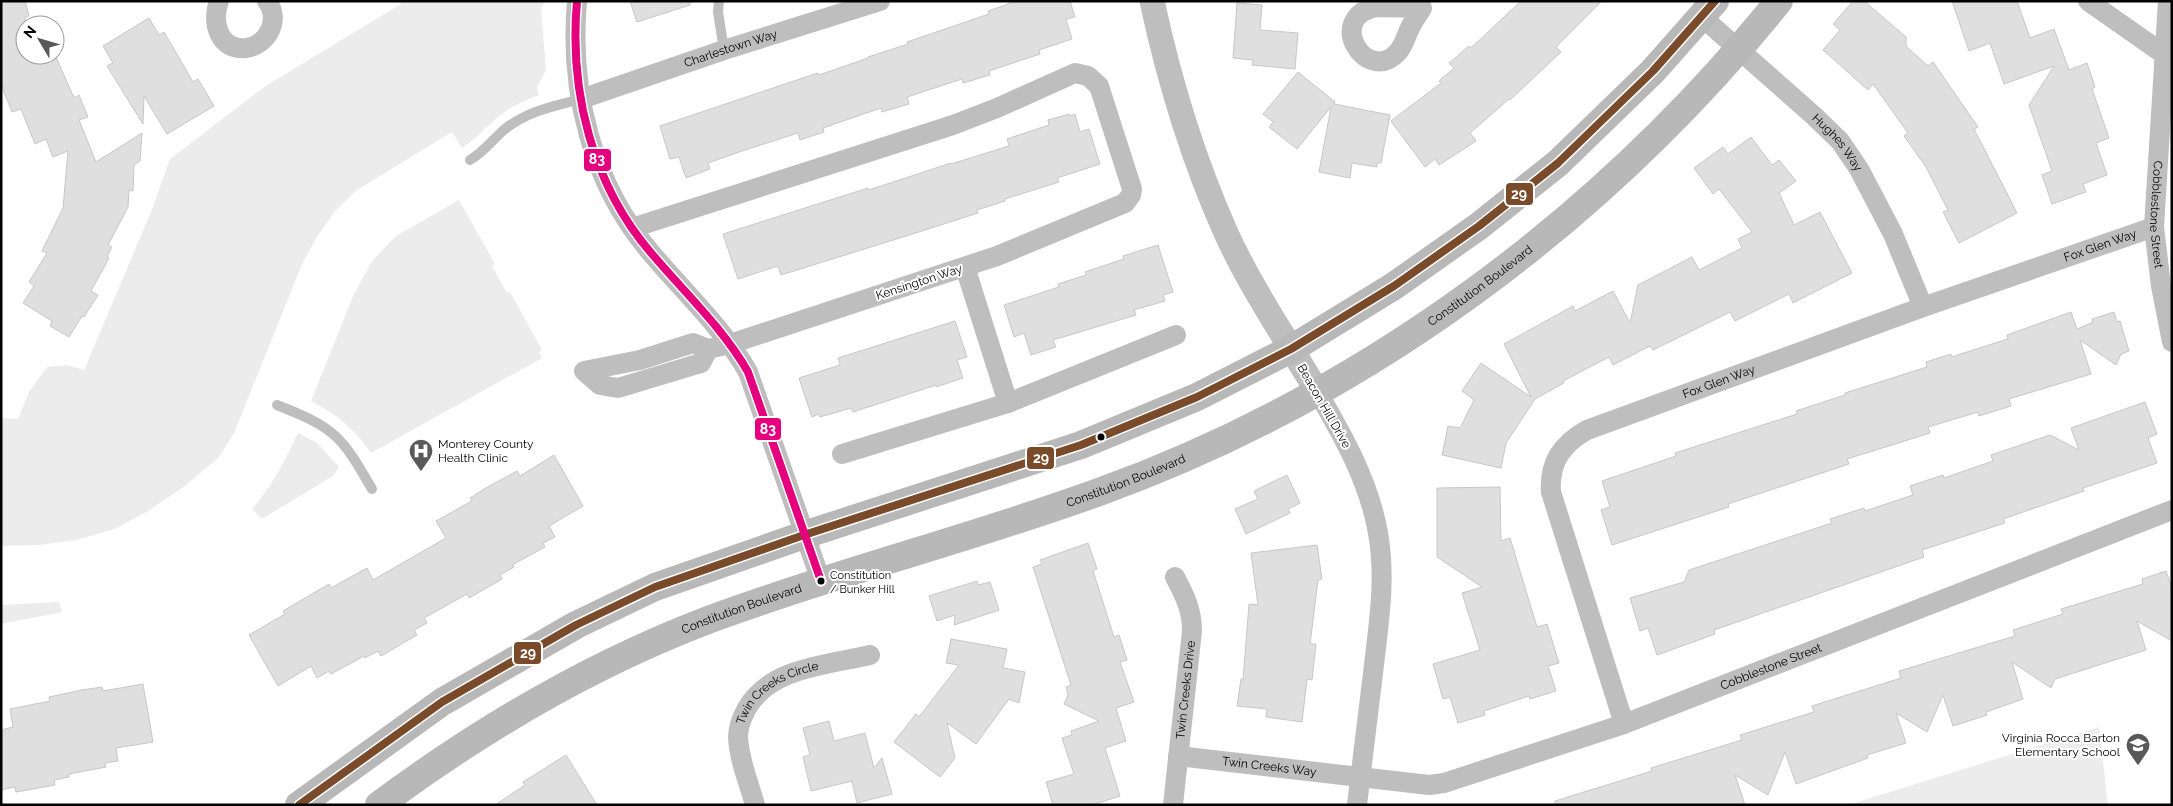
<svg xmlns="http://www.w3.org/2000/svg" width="2173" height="806" font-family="Raleway,sans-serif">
  <rect width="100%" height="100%" fill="#fff"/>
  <g fill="#ececec">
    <path d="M401,1H545L541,8L546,70L537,87L539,95C524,101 510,107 498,117C485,128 476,139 462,148L452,132L357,190L336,210L318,235L303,262L234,433L218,458L185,486L148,511L115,529L76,540L39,545L1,546V418L18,419L29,392L47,367L67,365L84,370L151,212L170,159L264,87L401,4Z"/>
    <path d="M459,200L495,264L492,266L507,293L510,292L542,350L539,352L542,358L371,453C355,430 337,414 311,401L354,294L372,261L396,236Z"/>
    <path d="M298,433L317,443L339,467L333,476L262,519L252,509C272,486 285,461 298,433Z"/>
    <path d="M59,602L62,612L1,624V605Z"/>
    <path d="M2099,727L2108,805H1848Z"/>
  </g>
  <g fill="#dfdfdf" stroke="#c7c7c7">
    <path d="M1,1H25L29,16L25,17V55H55L74,98L79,95L88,117L79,120L96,162L142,133L140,161L134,165L133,191L129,190L128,207L108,245L112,247L107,256L109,258L91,291L98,295L84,317L82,316L69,337L50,326L52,321L23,303L34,286L29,282L47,253L42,251L63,208L68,151L53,157L46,139L35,144L21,109L12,112L1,84Z"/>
    <path d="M630,1H690V5L637,22Z"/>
    <path d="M1017,1H1070L1075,17L1066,19L1072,39L1039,50L1040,54L989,71L990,75L963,83L962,79L907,97L909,104L882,112L881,108L823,128L824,132L800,140L798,133L742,151L708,163L710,169L686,178L679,157L670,159L660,126L785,84L818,73L819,75L868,58V57L908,44L907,42L989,14L988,11Z"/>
    <path d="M1521,1H1602L1556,47L1561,52L1510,100L1509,99L1470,133L1476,141L1439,165L1435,159L1425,167L1391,121L1441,83L1439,81L1454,68L1449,63L1469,46L1471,48Z"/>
    <path d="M1853,1H1864L1906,37V46L1928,66L1933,62L1978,127L1974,129L2017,213L1959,243L1943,212L1948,210L1926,167L1904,136L1908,133L1873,84L1868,90L1823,50L1840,30L1833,24Z"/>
    <path d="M1952,1H2017L2030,38L2054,29L2069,70L2087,63L2095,87L2092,89L2109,138L2096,143L2107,175L2083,184L2086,192L2052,204L2042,175L2052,171L2029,105L2054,66L2004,84L1990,43L1969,51Z"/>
    <path d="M1237,3L1262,5L1260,30L1298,33L1295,69L1252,65L1253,60L1233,58Z"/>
    <path d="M149,18L159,35L164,32L193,82L198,79L214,106L167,134L144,96L143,124L107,66L113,63L103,46Z"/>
    <path d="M1298,72L1335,102L1334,104L1390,115L1381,163H1377V167L1352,163L1350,178L1319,172L1331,107L1297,149L1269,127L1273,122L1263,114Z"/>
    <path d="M1069,114L1070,116L1075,114L1080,132L1089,129L1100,164L1057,178L1059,182L1005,199V201L977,210L978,213L903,237L781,275L778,266L738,279L723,234L868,188L869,190L951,163V164L1009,146L1007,139L1049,125L1048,120Z"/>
    <path d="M1751,137L1772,165L1779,160L1796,181L1779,193L1794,225L1820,212L1852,273L1793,303L1789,294L1735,321L1730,312L1653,350L1650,346L1613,365L1609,357L1563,381L1564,383L1535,399L1506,443L1501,468L1442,455L1448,426L1460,428L1474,400L1462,391L1481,363L1531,397L1504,344L1573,306L1575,311L1613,291L1630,323L1638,285L1692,257L1699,270L1742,248L1738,239L1752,232L1719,189L1713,194L1694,168L1723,147L1728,154Z"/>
    <path d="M1158,245L1173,292L1163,295L1165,301L1134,310L1136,315L1053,340L1056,347L1031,355L1024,333L1014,337L1004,305L1059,287L1058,284L1086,275L1085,272L1124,259L1123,256Z"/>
    <path d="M2071,312L2077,329L2093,322L2092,319L2114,312L2117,322L2120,321L2129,351L2121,354L2116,365L2080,340L2091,374L2009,399L2011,406L1979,416L1978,412L1928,427L1930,433L1847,459L1849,464L1728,504L1729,507L1612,545L1601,510L1610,507L1602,481L1676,456L1675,453L1797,414L1796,411L1845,395V393L1927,367L1926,362L1951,354V357L2008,339L2007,335Z"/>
    <path d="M955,321L967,357L957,360L963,378L936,387V385L853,412L851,408L820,417L819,414L812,417L799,378L840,365L838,358Z"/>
    <path d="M2145,402L2157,434L2148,438L2157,463L2083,488L2084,491L2003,519L2005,523L1922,550L1924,557L1714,630L1715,634L1657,655L1648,628L1640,631L1630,598L1684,582L1689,570L1832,523L1830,519L1864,508L1865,511L1913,495L1910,486L1943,475L1944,478L1993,461L1991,455L2050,435L2079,450L2071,428Z"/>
    <path d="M554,455L583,506L549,526L555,537L543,543L545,547L512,565L514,567L500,575L502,579L469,598L467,594L424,618L427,623L414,630L417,635L381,656L378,651L365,658L364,656L331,674L329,671L317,678L311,666L278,686L249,635L285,614L283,611L329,584L331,588L367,568L373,580L446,538L436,521L472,501L470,498L486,488L517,471L520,476Z"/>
    <path d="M1287,475L1300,503L1288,509L1290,513L1246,534L1235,509L1258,499L1254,491Z"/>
    <path d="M1500,487L1501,541L1510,538L1537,627L1547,624L1559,663L1548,666L1556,691L1530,699L1529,696L1484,711L1485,715L1458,723L1450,697L1443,699L1433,664L1480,650L1462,593L1482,587L1437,557V488Z"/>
    <path d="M1088,543L1097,569L1093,571L1114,637L1119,635L1127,660L1120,662L1134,702L1116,708L1126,741L1105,748L1120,796L1092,805H1053L1046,782L1074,774L1062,738L1072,735L1071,731L1099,721L1064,704L1068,695L1066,687L1071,685L1033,567L1042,564L1040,560Z"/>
    <path d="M1317,545L1322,579L1318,580L1310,644H1316L1312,680L1307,679L1302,722L1266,717L1267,709L1237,706L1241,679L1243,680L1249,604L1258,605L1251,553Z"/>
    <path d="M2166,571L2172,588V641L2137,621L2146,650L2055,679L2051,688L2012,662L2023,699L1986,712L1987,715L1953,726L1943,695L1927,732L1896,713L1906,743L1867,755L1868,758L1796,784L1785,752L1768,795L1735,775L1745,805H1555V801L1652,771L1651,768L1742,740L1740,735L1814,712L1812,706L1901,678L1899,671L2015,636L2013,630L2063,614L2061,609L2143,584L2142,579Z"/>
    <path d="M977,581L978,585L990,582L999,610L954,625L955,615L937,621L929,596Z"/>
    <path d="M951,639L1007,649L1003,668L1025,672L1019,703L1009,699L976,744L947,723L955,758L940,777L894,742L916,714L919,717L959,665L946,663Z"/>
    <path d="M143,684L153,742L116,748L118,761L105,763L106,767L69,774V777L54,780L55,785L16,792L15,787L1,790V730L13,727L10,709L50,701L49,697L82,690L102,687L103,691Z"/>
    <path d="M829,721L834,741L865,733L874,768L882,758L892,794L857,803L852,781L811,791L803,757L810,755L803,728Z"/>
    <path d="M566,755L597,805H495L525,785L523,782Z"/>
  </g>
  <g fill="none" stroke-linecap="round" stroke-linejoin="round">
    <g stroke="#bebebe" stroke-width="10">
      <path d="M719,1L718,12L724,50"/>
      <path d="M470,160C484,152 493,139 505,129C528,111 554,106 581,99"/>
      <path d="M277,405C335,428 341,435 372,489"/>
    </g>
    <g stroke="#bebebe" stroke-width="20">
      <path d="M219,1C211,22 219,51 246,48C268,45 281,19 267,1"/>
      <path d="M577,1C569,91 592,185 652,254C684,292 723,328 748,372L821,581"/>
      <path d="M2088,1L2165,55"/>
      <path id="s1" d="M2168,1L2154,227L2161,286L2172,342"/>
      <path d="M1376,7L1422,8C1418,15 1413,21 1410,28C1406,36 1404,45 1398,52C1367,86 1324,18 1376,7Z"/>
      <path id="s2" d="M1702,17L1813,115L1840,141L1859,169L1893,234L1923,307"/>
      <path id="s3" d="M581,99L724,50L880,1"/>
      <path d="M632,228L953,125L997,108L1075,73L1088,76L1099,86L1132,189L1131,195L1125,203L997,256L730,344L708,349L693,343L640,360L584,371L600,385L618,388L701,363L708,349"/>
      <path d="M965,267L1008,403L1176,335"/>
      <path d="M1317,391C1343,436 1369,481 1378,533C1386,578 1379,621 1374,665C1368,712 1363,758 1357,805"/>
      <path d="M842,454L1008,403"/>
      <path id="s4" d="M1624,724L1551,492C1549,462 1562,444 1587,430L1923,307L2154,227"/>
      <path id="s5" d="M1178,756L1429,785L1444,783L1624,724L2172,510"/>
      <path id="s6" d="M755,805C749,783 739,760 738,737C738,727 742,717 747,708C771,667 828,665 870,655"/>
      <path id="s7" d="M1173,805L1192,631C1192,610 1185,596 1175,577"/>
    </g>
    <path stroke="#bebebe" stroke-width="25" d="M1152,1C1169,80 1193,159 1226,233C1251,288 1286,339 1317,391"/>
    <g stroke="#b8b8b8" stroke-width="28">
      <path d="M299,805L442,702L576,625L655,587L804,535L1081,445L1197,397L1291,349L1394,286L1479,226L1558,163L1653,71L1715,1"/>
      <path id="s8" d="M379,805C480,730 590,665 708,620C837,572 970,539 1099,492C1365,396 1602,220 1779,1"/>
    </g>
    <defs>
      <path id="bus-1" d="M299,805L442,702L576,625L655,587L804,535L1081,445L1197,397L1291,349L1394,286L1479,226L1558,163L1653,71L1715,1"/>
      <path id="bus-2" d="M577,1C569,91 592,185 652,254C684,292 723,328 748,372L821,581"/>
    </defs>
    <use href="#bus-1" stroke="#fff" stroke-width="11"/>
    <use href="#bus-2" stroke="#fff" stroke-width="11"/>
    <use href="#bus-1" stroke="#7a4b2a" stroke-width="8"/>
    <use href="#bus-2" stroke="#e5007d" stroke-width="8"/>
  </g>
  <defs>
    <symbol id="hospital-pin" viewBox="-11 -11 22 30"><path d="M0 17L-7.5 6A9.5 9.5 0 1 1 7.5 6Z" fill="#595959" stroke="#fff"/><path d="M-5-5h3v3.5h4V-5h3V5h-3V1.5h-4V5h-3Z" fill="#fff"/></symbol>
    <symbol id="school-pin" viewBox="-11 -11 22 30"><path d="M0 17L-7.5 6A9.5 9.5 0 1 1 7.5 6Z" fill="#595959" stroke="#fff"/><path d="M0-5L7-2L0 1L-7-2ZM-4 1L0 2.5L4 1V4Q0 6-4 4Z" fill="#fff"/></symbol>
  </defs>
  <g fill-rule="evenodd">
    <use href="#hospital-pin" x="407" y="437" width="28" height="38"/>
    <use href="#school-pin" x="2124" y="731" width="28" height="38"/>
  </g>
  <g fill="#000" stroke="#fff" stroke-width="2">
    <circle cx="1101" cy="437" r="4.5"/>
    <circle cx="821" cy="581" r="4.5"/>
  </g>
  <g text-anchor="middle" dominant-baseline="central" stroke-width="4" stroke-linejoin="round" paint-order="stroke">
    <g font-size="11" fill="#000" stroke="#fff" text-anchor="start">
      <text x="830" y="575">Constitution<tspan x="830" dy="14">/ Bunker Hill</tspan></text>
    </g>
    <g font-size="12" fill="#000" stroke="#fff">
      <text stroke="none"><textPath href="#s3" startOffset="158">Charlestown Way</textPath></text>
      <text stroke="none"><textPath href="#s2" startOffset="185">Hughes Way</textPath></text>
      <text stroke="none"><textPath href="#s1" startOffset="214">Cobblestone Street</textPath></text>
      <text stroke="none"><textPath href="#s4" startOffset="865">Fox Glen Way</textPath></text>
      <text transform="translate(919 282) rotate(-18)">Kensington Way</text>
      <text stroke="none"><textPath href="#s8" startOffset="1225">Constitution Boulevard</textPath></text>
      <text stroke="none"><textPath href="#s4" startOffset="460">Fox Glen Way</textPath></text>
      <text transform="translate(1324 406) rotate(60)">Beacon Hill Drive</text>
      <text stroke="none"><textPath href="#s8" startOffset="819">Constitution Boulevard</textPath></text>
      <text stroke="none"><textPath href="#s8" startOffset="414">Constitution Boulevard</textPath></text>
      <text stroke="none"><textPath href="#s5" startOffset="615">Cobblestone Street</textPath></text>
      <text stroke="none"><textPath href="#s7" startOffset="116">Twin Creeks Drive</textPath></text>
      <text stroke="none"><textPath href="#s6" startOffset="135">Twin Creeks Circle</textPath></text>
      <text stroke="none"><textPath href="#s5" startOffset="92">Twin Creeks Way</textPath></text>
    </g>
    <g font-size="12" fill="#000" stroke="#fff" text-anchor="start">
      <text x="438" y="444">Monterey County<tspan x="438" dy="14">Health Clinic</tspan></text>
      <text x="2120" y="738" text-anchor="end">Virginia Rocca Barton<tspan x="2120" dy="14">Elementary School</tspan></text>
    </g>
  </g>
  <g stroke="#fff" stroke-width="2">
    <rect x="583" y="148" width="29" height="24" rx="5" fill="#e5007d"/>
    <rect x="1505" y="182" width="29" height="24" rx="5" fill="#7a4b2a"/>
    <rect x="754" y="417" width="28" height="24" rx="5" fill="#e5007d"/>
    <rect x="1026" y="446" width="29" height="24" rx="5" fill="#7a4b2a"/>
    <rect x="513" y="641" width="29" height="24" rx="5" fill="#7a4b2a"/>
  </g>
  <g font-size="14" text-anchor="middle" font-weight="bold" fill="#fff">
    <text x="597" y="164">83</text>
    <text x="1519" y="199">29</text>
    <text x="768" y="434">83</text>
    <text x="1041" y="463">29</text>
    <text x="528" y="658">29</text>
  </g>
  <rect width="2173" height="806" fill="none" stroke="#000000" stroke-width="5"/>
  <g transform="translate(40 40) rotate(308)"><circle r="24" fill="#ffffff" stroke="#999999"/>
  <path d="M0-4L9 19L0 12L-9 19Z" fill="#595959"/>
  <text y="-8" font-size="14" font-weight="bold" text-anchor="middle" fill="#000000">N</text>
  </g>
</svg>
